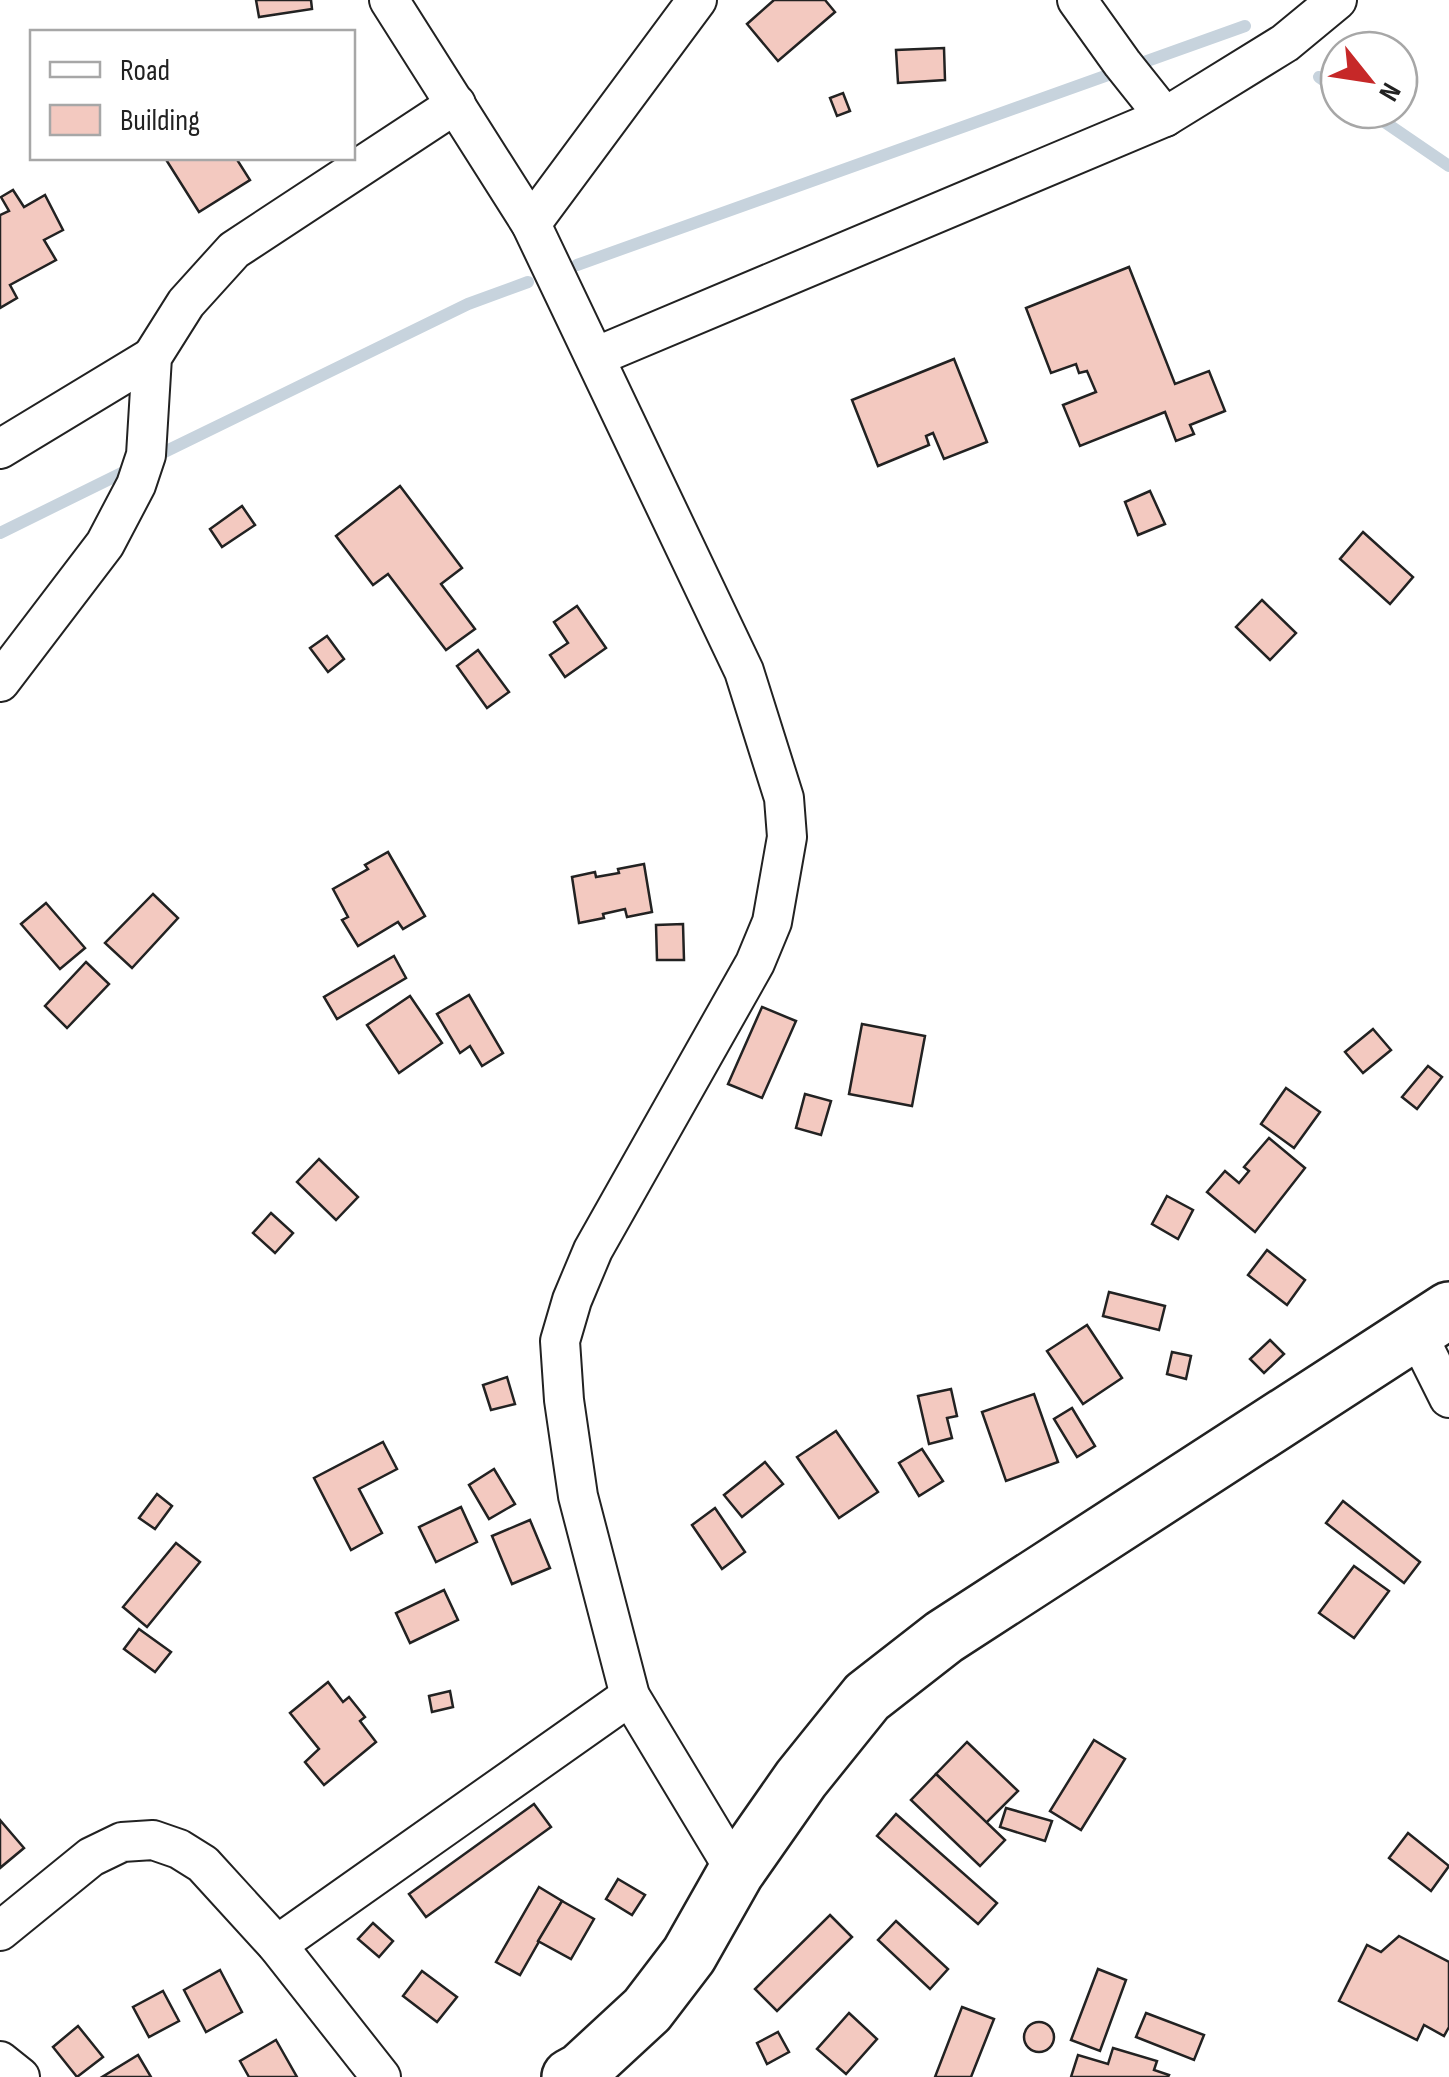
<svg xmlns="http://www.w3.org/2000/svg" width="1449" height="2077" font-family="'Sofia Sans Condensed',sans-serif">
  <rect width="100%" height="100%" fill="#fff"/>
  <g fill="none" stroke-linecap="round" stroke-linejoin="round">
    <g stroke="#c7d3dd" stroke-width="12">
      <path d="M1319,77L1339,91"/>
      <path d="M1367,110L1449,166"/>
      <path d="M577,265L1245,26"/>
      <path d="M150,459L468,304L528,282"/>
      <path d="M0,533L132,468"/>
    </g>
  </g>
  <g fill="#f3c9c0" stroke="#222" stroke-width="2.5">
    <path d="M256,0H311L312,9L259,17Z"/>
    <path d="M774,0H825L835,12L778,61L747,24Z"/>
    <path d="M944,48L945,80L898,83L896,50Z"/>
    <path d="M843,93L850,111L837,116L830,98Z"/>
    <path d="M165,158H236L250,180L199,212Z"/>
    <path d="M13,190L24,207L45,195L63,230L44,240L56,260L10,285L17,298L0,308V215L9,211L1,197Z"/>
    <path d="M1129,267L1175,384L1209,371L1225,411L1190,425L1194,434L1176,441L1165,412L1080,446L1063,405L1096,392L1087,371L1079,373L1076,364L1051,373L1026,308Z"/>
    <path d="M954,359L987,442L944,459L933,433L926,436L929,445L878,466L852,400Z"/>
    <path d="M400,486L462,568L441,584L475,629L446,650L388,574L373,585L336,536Z"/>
    <path d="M1150,491L1165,524L1138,535L1125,502Z"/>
    <path d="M242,506L255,525L222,547L210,529Z"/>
    <path d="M1363,532L1413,577L1390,604L1340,559Z"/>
    <path d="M1262,600L1296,633L1270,660L1236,627Z"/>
    <path d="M577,606L606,648L565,677L550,655L568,643L554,622Z"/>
    <path d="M327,636L344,659L328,672L310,648Z"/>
    <path d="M478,650L509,692L487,708L457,666Z"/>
    <path d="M388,852L425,916L403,929L398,922L358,946L342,920L348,917L333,889L368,869L365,865Z"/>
    <path d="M644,864L652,912L627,917L625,909L603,914L604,918L579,923L572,877L595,872L596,877L619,873L618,869Z"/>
    <path d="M153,894L178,918L132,968L105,943Z"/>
    <path d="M46,903L85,948L60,969L21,924Z"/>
    <path d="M683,924L684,960H657L656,925Z"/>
    <path d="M394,956L406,978L337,1019L324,997Z"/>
    <path d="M86,962L109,984L67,1028L45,1006Z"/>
    <path d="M469,995L503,1053L482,1066L470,1046L460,1053L437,1014Z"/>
    <path d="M410,996L442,1043L399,1073L367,1025Z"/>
    <path d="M762,1007L796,1021L762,1098L728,1084Z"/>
    <path d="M862,1024L925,1036L912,1106L849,1094Z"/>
    <path d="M1373,1029L1391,1050L1363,1073L1345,1052Z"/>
    <path d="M1428,1066L1442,1077L1417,1109L1402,1097Z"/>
    <path d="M1286,1088L1320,1112L1294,1148L1261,1124Z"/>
    <path d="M805,1094L831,1101L821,1135L796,1128Z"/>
    <path d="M1269,1138L1305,1168L1255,1232L1207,1192L1225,1171L1239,1183L1249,1171L1244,1167Z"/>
    <path d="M319,1159L358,1197L336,1220L297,1182Z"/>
    <path d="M1167,1196L1193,1210L1178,1239L1152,1224Z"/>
    <path d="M271,1213L293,1233L275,1253L253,1233Z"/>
    <path d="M1267,1250L1305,1280L1287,1305L1248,1275Z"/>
    <path d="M1109,1292L1165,1306L1159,1330L1103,1316Z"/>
    <path d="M1087,1325L1122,1378L1083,1404L1047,1351Z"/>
    <path d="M1270,1340L1284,1354L1264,1373L1250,1359Z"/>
    <path d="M1172,1352L1191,1356L1186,1379L1167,1374Z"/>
    <path d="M507,1377L515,1404L491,1410L483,1385Z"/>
    <path d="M951,1389L957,1416L947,1418L952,1438L929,1444L918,1396Z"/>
    <path d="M1034,1394L1058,1462L1006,1481L982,1412Z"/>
    <path d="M1072,1408L1095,1446L1077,1457L1054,1419Z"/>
    <path d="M836,1431L878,1492L839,1518L797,1457Z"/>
    <path d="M383,1442L397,1469L359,1489L382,1533L351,1550L314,1478Z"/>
    <path d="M922,1449L943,1481L919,1496L899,1463Z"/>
    <path d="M765,1462L783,1484L742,1517L724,1495Z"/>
    <path d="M494,1469L515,1504L489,1519L469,1485Z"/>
    <path d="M157,1494L172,1506L155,1529L139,1518Z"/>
    <path d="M1343,1501L1420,1562L1404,1583L1326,1523Z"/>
    <path d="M461,1507L477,1542L436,1562L419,1527Z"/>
    <path d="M715,1508L745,1552L722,1569L692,1525Z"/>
    <path d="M530,1520L550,1568L512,1584L492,1536Z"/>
    <path d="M176,1543L200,1562L147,1627L123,1607Z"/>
    <path d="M1354,1566L1389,1591L1354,1638L1319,1613Z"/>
    <path d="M444,1590L458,1620L410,1643L396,1613Z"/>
    <path d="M139,1629L171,1652L155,1672L124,1649Z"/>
    <path d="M328,1682L343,1702L349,1697L365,1717L360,1721L376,1742L324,1785L305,1762L319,1749L290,1713Z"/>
    <path d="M450,1691L453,1707L432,1712L429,1696Z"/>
    <path d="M1094,1740L1125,1759L1081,1830L1050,1811Z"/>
    <path d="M967,1742L1018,1791L986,1823L936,1774Z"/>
    <path d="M936,1774L1005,1840L980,1866L911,1800Z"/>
    <path d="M534,1804L551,1827L426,1917L409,1894Z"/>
    <path d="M1006,1808L1052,1821L1045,1841L1000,1827Z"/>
    <path d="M896,1814L997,1903L978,1924L877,1836Z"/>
    <path d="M0,1820L24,1848L0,1868Z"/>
    <path d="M1408,1833L1449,1866L1431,1891L1389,1858Z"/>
    <path d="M618,1879L645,1895L632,1915L606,1899Z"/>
    <path d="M539,1887L562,1901L520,1975L496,1962Z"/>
    <path d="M562,1901L594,1919L571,1959L538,1941Z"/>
    <path d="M830,1915L852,1937L777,2011L755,1989Z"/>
    <path d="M896,1921L948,1969L930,1989L878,1940Z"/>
    <path d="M373,1923L393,1941L379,1957L358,1939Z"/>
    <path d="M1399,1936L1449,1962V2027L1444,2036L1424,2025L1417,2040L1339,2001L1367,1945L1381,1952Z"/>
    <path d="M1098,1969L1126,1980L1100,2051L1071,2040Z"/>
    <path d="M220,1970L242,2012L206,2032L184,1990Z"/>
    <path d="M422,1971L457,1997L437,2022L403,1996Z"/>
    <path d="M163,1991L179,2021L149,2037L133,2007Z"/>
    <path d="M962,2007L994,2019L971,2077H935Z"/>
    <path d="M849,2013L877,2039L846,2074L817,2049Z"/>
    <path d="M1146,2013L1204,2035L1194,2060L1136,2037Z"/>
    <circle cx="1039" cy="2037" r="15"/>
    <path d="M78,2026L103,2057L77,2077L53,2047Z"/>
    <path d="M778,2032L789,2052L767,2064L757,2043Z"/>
    <path d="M276,2040L297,2077H249L240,2061Z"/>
    <path d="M1113,2048L1157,2061L1154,2070L1169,2075L1168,2077H1071L1078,2055L1108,2064Z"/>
    <path d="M138,2055L151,2077H102Z"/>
  </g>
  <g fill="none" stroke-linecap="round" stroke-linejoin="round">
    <defs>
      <g id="street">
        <path d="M389,0L531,224L744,671L784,798L787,837L772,922L755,963L593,1250L572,1300L560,1341L564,1400L578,1496L630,1696L736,1872"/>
        <path d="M1077,0L1122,63L1165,117"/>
        <path d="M531,224L697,0"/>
        <path d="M595,357L1165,117L1285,43L1337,0"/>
        <path d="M0,449L152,357"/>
        <path d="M0,682L105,544L136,485L146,455L152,357L186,303L234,250L456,104"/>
        <path d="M1416,1332L1449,1398"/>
        <path d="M0,1931L91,1857L122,1842L153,1840L179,1849L203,1864L277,1945L381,2077"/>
        <path d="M277,1945L630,1696"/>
        <path d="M0,2061L20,2077"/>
      </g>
      <path id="secondary" d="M570,2077L581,2071L647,2010L689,1955L736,1872L801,1779L867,1697L944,1637L1449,1310"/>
    </defs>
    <use href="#street" stroke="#222" stroke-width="42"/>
    <use href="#secondary" stroke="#222" stroke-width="60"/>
    <use href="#street" stroke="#fff" stroke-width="38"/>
    <use href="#secondary" stroke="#fff" stroke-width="55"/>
  </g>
  <rect x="30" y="30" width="325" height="130" fill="#ffffff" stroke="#a7a7a7" stroke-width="2.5"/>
  <rect x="50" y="62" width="50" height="15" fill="#ffffff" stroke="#a7a7a7" stroke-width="2.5"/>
  <text x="120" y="80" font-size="30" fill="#222222">Road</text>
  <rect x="50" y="105" width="50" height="30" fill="#f3c9c0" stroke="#a7a7a7" stroke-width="2.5"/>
  <text x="120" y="130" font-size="30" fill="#222222">Building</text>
  <g transform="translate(1369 80) rotate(120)"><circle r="48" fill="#ffffff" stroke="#a7a7a7" stroke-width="2.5"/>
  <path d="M0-8L18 38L0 25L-18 38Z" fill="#c62828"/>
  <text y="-15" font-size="28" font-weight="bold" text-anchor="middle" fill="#222222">N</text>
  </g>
</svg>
